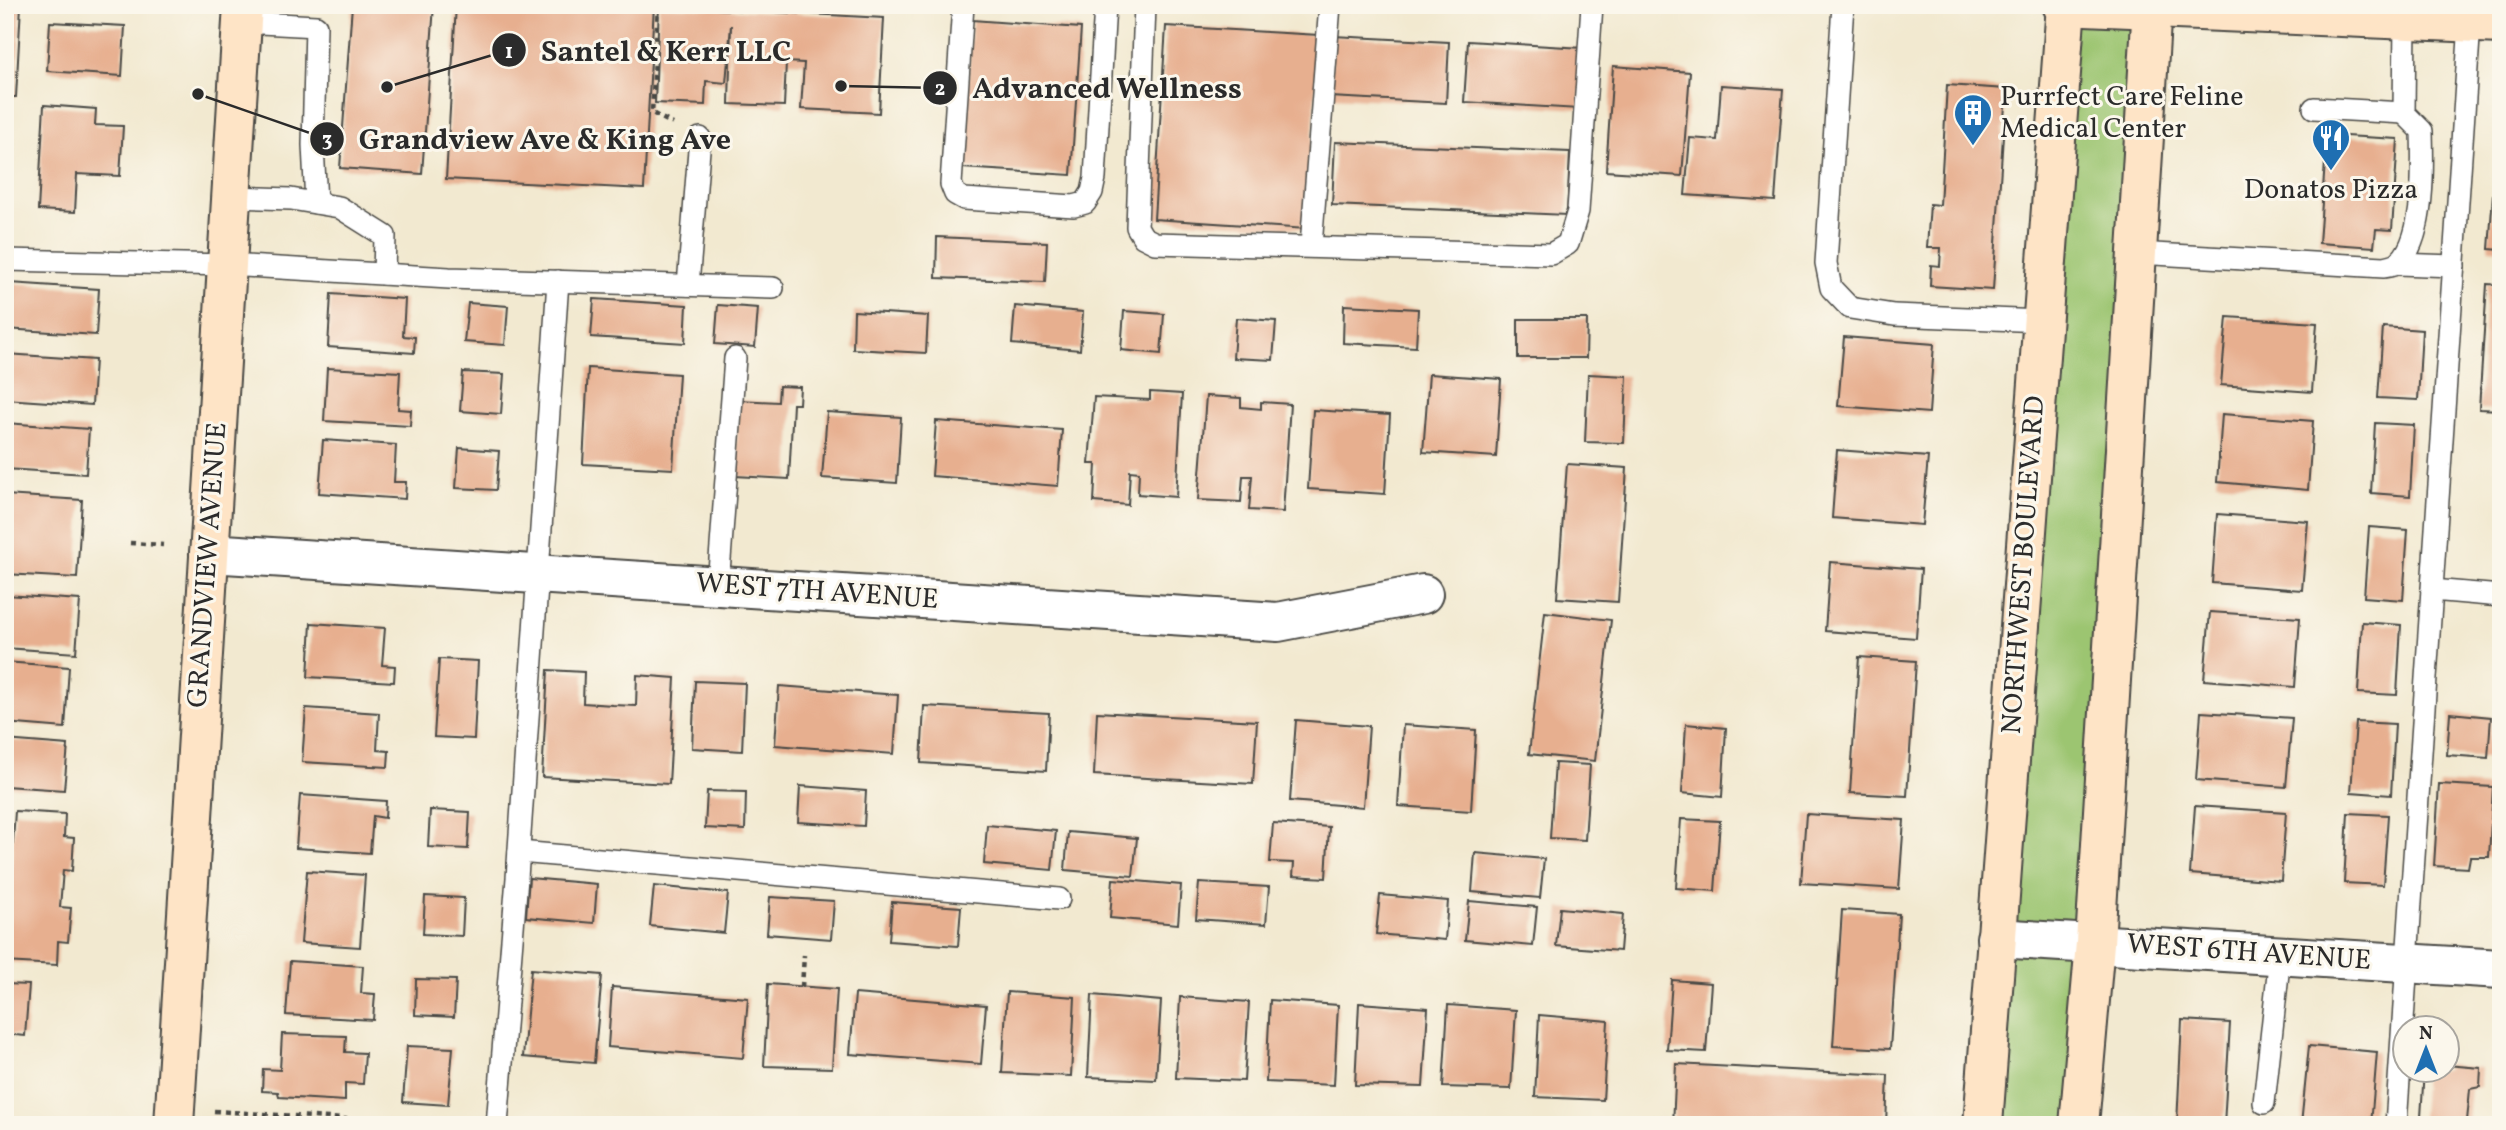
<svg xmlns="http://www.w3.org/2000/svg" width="2506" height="1130" font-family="Vollkorn,serif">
  <rect width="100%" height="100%" fill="#fbf7ec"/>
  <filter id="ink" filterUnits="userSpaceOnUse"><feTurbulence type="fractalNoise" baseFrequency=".0143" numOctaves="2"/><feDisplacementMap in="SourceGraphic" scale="14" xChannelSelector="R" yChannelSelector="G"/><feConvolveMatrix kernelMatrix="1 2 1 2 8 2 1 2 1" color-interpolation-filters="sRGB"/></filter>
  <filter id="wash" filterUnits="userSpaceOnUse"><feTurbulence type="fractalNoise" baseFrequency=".00686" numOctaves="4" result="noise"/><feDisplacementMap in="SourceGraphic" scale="28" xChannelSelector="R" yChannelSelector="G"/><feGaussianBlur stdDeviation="1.57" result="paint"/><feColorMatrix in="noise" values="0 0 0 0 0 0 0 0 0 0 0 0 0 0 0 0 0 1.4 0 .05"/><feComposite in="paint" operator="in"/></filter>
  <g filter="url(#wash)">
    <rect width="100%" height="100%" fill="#f2e9d0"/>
    <path fill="#9cc571" stroke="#64784e" stroke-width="2" d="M2066,5L2152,9L2079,1125H1983Z"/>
    <g id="blocks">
      <g fill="#e7af8f">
        <path d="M5,5H21L16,97H5Z"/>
        <path d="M352,5H434L422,174L340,168Z"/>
        <path d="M456,5H654L644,189L446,179Z"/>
        <path d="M659,6L884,18L879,113L801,109L804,63L786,62L784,106L729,104L731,25L726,83L706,81L705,105L655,103Z"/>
        <path d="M972,20L1081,28L1071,175L962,168Z"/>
        <path d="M50,22L125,26L122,76L47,71Z"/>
        <path d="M1166,26L1319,35L1307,229L1154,219Z"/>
        <path d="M1333,36L1449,42L1446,103L1330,97Z"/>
        <path d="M1468,41L1583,48L1579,109L1464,102Z"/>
        <path d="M1613,66L1690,72L1682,176L1606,171Z"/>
        <path d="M1721,85L1783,89L1775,201L1685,195L1690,138L1717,140Z"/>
        <path d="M1947,85L2006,89L1993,290L1930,286L1931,265L1940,266L1941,248H1927L1930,204L1940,205Z"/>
        <path d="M44,105L96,109L95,125L123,126L120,176L77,174L75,212L38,210Z"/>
        <path d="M2498,124H2501V250L2489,249Z"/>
        <path d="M2327,135L2398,139L2392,230L2376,229L2374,247L2319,243Z"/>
        <path d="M1335,142L1570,152L1567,215L1332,205Z"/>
        <path d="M937,237L1047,242L1045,282L936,278Z"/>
        <path d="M10,283L99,289L96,335L6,329Z"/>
        <path d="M2487,284L2501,285V410L2479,409Z"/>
        <path d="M331,294L405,299L403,336L415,337L414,353L328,347Z"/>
        <path d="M594,299L687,305L685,343L591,337Z"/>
        <path d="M468,303L508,306L505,345L464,342Z"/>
        <path d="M718,305L758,308L755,347L715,344Z"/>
        <path d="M1344,305L1418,309L1416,347L1343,343Z"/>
        <path d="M1015,306L1083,312L1080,350L1012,344Z"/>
        <path d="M854,311L928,316L926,353L853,349Z"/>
        <path d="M1124,311L1164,314L1161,354L1121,350Z"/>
        <path d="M2227,317L2317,323L2312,392L2221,385Z"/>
        <path d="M1236,318L1276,321L1273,360L1233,358Z"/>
        <path d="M1518,319H1587L1586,358H1518Z"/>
        <path d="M2383,327L2422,330L2418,400L2378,398Z"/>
        <path d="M1844,337L1934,344L1929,413L1838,406Z"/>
        <path d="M6,354L95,360L92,405L5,399Z"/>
        <path d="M327,368L400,372L398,409L411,410L410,426L324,421Z"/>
        <path d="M588,368L679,374L673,469L583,464Z"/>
        <path d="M463,372L504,374L501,414L460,411Z"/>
        <path d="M1429,374L1501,379L1496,457L1423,452Z"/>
        <path d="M1588,374L1627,376L1624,443L1585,442Z"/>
        <path d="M779,386L800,387L799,404H793L789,479L735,476L739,400L778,402Z"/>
        <path d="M1150,392L1182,394L1176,497L1138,494L1139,472L1130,471L1128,505L1094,502L1096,464H1089L1094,397L1150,400Z"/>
        <path d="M1206,396L1241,398V407L1261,409V402L1290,404L1283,512L1249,510L1252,476H1243L1241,502L1198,500Z"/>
        <path d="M1313,410L1390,415L1385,494L1308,489Z"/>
        <path d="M827,412L901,417L897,483L822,478Z"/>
        <path d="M2222,414L2313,421L2308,490L2217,482Z"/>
        <path d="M936,421L1062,430L1058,486L932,476Z"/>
        <path d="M5,423L89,429L86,474L5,469Z"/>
        <path d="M2375,423L2414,425L2410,496L2371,493Z"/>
        <path d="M323,440L396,445L394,482H406L405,499L319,493Z"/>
        <path d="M459,448L499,451L496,490L456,488Z"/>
        <path d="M1837,450L1928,457L1922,525L1832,518Z"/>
        <path d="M1567,464L1627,468L1618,602L1557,598Z"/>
        <path d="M5,495L82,500L77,578L5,574Z"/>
        <path d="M2217,514L2308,521L2302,590L2212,583Z"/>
        <path d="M2369,527L2408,530L2403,600L2364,597Z"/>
        <path d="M1830,562L1921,569L1916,638L1825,631Z"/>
        <path d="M6,595L80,600L76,653L5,648Z"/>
        <path d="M1545,612L1611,620L1595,761L1529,754Z"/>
        <path d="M2210,612L2300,618L2295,687L2204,680Z"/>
        <path d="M2362,622L2401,625L2397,695L2358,693Z"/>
        <path d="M311,623L385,628L382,665L395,666L394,682L308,677Z"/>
        <path d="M1859,657L1916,661L1907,796L1850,793Z"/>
        <path d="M439,659L478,661L474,739L434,737Z"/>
        <path d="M5,662L69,667L65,728L5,723Z"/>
        <path d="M548,670L584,672L583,703L613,705L636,706L637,675L675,678L669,784L542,777Z"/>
        <path d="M695,681L745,683L742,751L692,748Z"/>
        <path d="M779,686L898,695L894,754L775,745Z"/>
        <path d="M924,706L1049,713L1046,771L921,763Z"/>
        <path d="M306,708L379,713L377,750L389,751L388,767L302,762Z"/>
        <path d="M1097,712L1257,721L1253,784L1094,775Z"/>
        <path d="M2201,712L2292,718L2286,787L2196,780Z"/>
        <path d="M2450,713L2491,717L2488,758L2447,755Z"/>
        <path d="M1296,720L1369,726L1363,807L1290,801Z"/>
        <path d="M2356,722L2395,724L2391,795L2351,792Z"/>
        <path d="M1686,724L1726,728L1722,797L1682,793Z"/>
        <path d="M1403,725L1476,730L1471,811L1398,806Z"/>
        <path d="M5,740L68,745L64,790L5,786Z"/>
        <path d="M1555,763L1590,765L1585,840L1550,838Z"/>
        <path d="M2439,784L2493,787L2489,857H2470L2468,868L2434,866Z"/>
        <path d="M800,786L866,791L864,826L798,822Z"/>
        <path d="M707,791L746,792L745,830L705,828Z"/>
        <path d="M300,795L386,801L385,818L373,816L370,853L296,848Z"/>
        <path d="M2195,806L2286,812L2281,881L2190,874Z"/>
        <path d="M430,810L470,812L468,849L428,847Z"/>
        <path d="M15,811L65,814L64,837L74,838L72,871L63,870L60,907L71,908L68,942L58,941L57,965L5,962Z"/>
        <path d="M2348,813L2388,815L2383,885L2344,883Z"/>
        <path d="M1806,814L1904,820L1899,889L1801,883Z"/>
        <path d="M1681,819L1720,821L1715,891L1676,888Z"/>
        <path d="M1273,823L1329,827L1326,878L1293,876L1294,863L1270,862Z"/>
        <path d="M987,825L1056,831L1052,870L984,864Z"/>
        <path d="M1068,832L1137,838L1133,876L1065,870Z"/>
        <path d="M1475,853L1544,859L1540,898L1472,892Z"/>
        <path d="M307,871L365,875L360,947L301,943Z"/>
        <path d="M529,878L597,884L594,923L526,917Z"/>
        <path d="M1113,879L1181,885L1178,924L1110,918Z"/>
        <path d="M1199,883L1269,887L1266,924L1196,919Z"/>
        <path d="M654,886L728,893L724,933L650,926Z"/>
        <path d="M1380,895L1448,901L1445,940L1376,934Z"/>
        <path d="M425,896L464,898L462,936L423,934Z"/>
        <path d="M770,897L834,901L831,939L767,934Z"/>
        <path d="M1469,901L1537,907L1533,946L1465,940Z"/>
        <path d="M892,902L961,907L958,946L889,941Z"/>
        <path d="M1560,908L1623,914L1620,951L1556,946Z"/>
        <path d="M1842,910L1899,914L1890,1049L1833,1046Z"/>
        <path d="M290,961L363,966L361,993L375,994L373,1020L286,1015Z"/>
        <path d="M531,969L602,975L594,1063L523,1057Z"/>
        <path d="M416,979L456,980L454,1017L415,1015Z"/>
        <path d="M1672,980L1711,983L1706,1052L1667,1050Z"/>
        <path d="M5,984L29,985L25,1036L5,1034Z"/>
        <path d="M768,984L837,989L832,1068L764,1066Z"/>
        <path d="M612,987L748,998L743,1058L608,1047Z"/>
        <path d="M1007,992L1075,997L1071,1076L1002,1073Z"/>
        <path d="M855,994L986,1005L981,1064L850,1054Z"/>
        <path d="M1092,995L1161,1001L1156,1080L1088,1077Z"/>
        <path d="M1180,997L1249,1002L1244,1081L1176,1078Z"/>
        <path d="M1270,1000L1338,1005L1334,1085L1266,1082Z"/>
        <path d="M1359,1003L1428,1008L1423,1087L1355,1085Z"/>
        <path d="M1448,1005L1516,1010L1511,1089L1443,1087Z"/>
        <path d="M1539,1015L1608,1021L1603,1100L1535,1097Z"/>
        <path d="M2182,1020L2230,1023L2224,1125H2177Z"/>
        <path d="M282,1034L346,1036L345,1052L365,1053L363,1084L345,1083V1101L279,1097L278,1092L262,1091L263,1069L280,1070Z"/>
        <path d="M407,1046L453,1048L448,1105L403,1102Z"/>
        <path d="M2309,1046L2377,1052L2371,1125H2301Z"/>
        <path d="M1676,1064L1888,1075L1886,1125H1673Z"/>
        <path d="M2446,1065L2481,1068L2480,1087L2470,1089L2467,1121L2421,1117L2424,1070H2446Z"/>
        <path d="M2234,1121L2254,1123L2253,1125H2233Z"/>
      </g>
    </g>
  </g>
  <g filter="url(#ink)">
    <use href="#blocks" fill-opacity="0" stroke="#494844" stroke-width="2"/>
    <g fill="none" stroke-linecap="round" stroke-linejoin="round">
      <defs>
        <g id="lane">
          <path d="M963,5L951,184L955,194L964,199L1074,206L1085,203L1092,192L1095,178L1105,5"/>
          <path d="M1145,5L1137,227L1143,237L1155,243L1551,254L1568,244L1578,211L1592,5"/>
          <path d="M1843,5L1826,263L1831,288L1850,308L1894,315L2042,321"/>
          <path d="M242,22L316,26L313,145L316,203"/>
          <path d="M2314,108L2404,113"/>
          <path d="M232,197L291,199L339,207L385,236L384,274"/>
          <path d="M1311,246L1330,5"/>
          <path d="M2137,253L2384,267C2390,266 2396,265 2400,261C2425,237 2423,164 2422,131L2404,113L2405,20"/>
          <path d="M5,260L228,265L449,278L773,288"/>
          <path d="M2398,264L2454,266"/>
          <path d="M688,285L700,138"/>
          <path d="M718,586L735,358"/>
          <path d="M2432,590L2501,596"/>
          <path d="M519,852L1059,899"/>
          <path d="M2264,1103L2280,955"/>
          <path d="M497,1125L517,878L558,281"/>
          <path d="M2396,1125L2470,23"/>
        </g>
        <g id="street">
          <path d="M209,553L1278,622L1423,594"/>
          <path d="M1996,938L2501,969"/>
        </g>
        <g id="secondary">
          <path d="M2062,5L2501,24"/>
          <path d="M174,1125L243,5"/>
          <path d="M1983,1125L2066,5"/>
          <path d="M2079,1125L2095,943L2152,5"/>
        </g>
      </defs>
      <use href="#lane" stroke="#494844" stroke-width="24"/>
      <use href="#street" stroke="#494844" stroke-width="42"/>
      <use href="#secondary" stroke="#494844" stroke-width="42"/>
      <g stroke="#494844" stroke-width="4.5" stroke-dasharray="5 5" stroke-linecap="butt">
        <path d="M658,5L652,113L673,124"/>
        <path d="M130,543L163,545"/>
        <path d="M802,987L804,955"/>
        <path d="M214,1111L443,1125"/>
      </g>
      <use href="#lane" stroke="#fff" stroke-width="21"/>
      <use href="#street" stroke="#fff" stroke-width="38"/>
      <use href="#secondary" stroke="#fee4c6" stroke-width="38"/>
    </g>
  </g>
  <defs>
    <symbol id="building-pin" viewBox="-11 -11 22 30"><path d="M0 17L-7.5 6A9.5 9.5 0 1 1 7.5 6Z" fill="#1f6fb2" stroke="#fbf7ec"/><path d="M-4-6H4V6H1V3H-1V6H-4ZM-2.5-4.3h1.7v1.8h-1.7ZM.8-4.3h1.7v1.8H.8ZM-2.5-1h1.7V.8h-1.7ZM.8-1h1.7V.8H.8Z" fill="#fff"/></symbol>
    <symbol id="restaurant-pin" viewBox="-11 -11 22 30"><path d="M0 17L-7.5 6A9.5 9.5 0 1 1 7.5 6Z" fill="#1f6fb2" stroke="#fbf7ec"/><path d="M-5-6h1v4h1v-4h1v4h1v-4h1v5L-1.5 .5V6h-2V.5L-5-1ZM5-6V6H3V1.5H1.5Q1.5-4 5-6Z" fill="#fff"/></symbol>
  </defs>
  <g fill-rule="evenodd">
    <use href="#building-pin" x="1951" y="91" width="44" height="60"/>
    <use href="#restaurant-pin" x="2309" y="116" width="44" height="60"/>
  </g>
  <g text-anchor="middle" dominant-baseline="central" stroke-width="6" stroke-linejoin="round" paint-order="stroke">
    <g font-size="28" fill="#2b2b2b" stroke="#fbf7ec" text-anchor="start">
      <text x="2000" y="97">Purrfect Care Feline<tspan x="2000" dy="32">Medical Center</tspan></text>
      <text x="2331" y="190" text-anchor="middle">Donatos Pizza</text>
    </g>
    <g font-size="28" fill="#2b2b2b" stroke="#fbf7ec">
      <text transform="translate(208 565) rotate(-86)">GRANDVIEW AVENUE</text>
      <text transform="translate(2024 565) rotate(-86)">NORTHWEST BOULEVARD</text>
      <text transform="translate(817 592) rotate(4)">WEST 7TH AVENUE</text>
      <text transform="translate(2249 953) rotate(4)">WEST 6TH AVENUE</text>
    </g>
  </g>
  <path fill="none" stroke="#2b2b2b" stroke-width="2.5" d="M387 87L509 50M841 86L940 88M198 94L327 139"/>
  <g fill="#2b2b2b" stroke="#fbf7ec" stroke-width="2.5">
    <circle cx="387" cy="87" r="7"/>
    <circle cx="841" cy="86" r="7"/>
    <circle cx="198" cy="94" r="7"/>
    <circle cx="509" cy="50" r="18"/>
    <circle cx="940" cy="88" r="18"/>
    <circle cx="327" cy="139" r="18"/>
  </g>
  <g font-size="21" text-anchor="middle" font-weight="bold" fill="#fff">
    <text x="509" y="58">1</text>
    <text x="940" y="95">2</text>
    <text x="327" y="146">3</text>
  </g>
  <g font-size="30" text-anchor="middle" font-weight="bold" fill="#2b2b2b" stroke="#fbf7ec" stroke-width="6" stroke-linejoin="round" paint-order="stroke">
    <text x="666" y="61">Santel &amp; Kerr LLC</text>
    <text x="1107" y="98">Advanced Wellness</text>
    <text x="545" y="149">Grandview Ave &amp; King Ave</text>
  </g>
  <rect width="2506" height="1130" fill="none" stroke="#fbf7ec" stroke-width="28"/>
  <g transform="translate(2426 1049)"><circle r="33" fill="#fbf7ec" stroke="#a8a59f" stroke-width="2"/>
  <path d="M0-5L12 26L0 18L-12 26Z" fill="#1f6fb2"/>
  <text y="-10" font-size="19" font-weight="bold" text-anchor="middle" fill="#2b2b2b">N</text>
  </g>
</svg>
